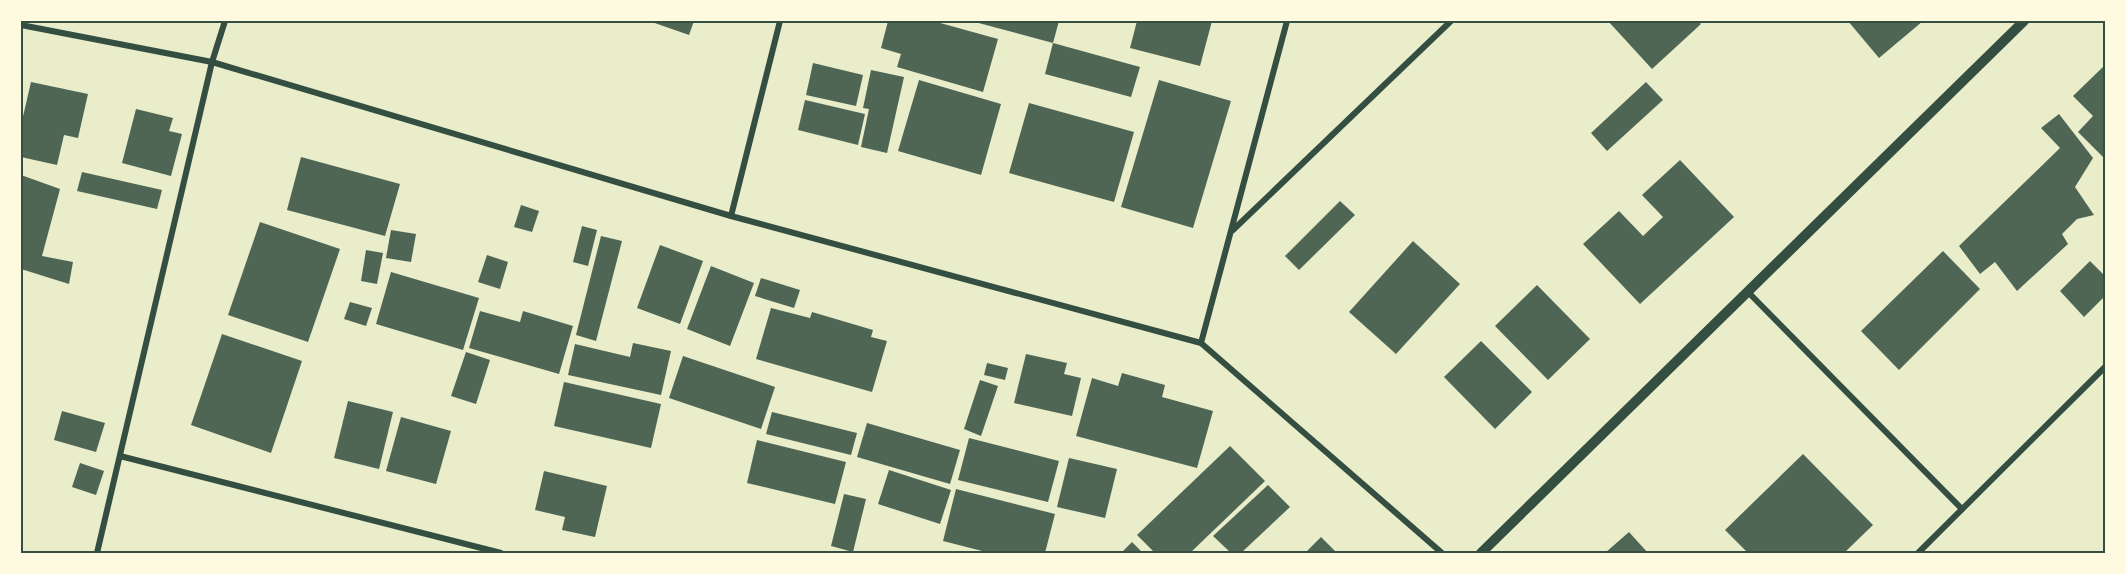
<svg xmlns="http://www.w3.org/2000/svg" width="2126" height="574" font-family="'Work Sans',sans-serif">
  <rect width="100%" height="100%" fill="#e9edc9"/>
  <g fill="#4f6655">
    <path d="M649,21H694L689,35Z"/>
    <path d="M888,21H933L998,39L983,92L897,67L901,54L881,48Z"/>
    <path d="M971,21H1059L1053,43Z"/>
    <path d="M1137,21H1212L1200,66L1130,48Z"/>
    <path d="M1608,21H1698L1701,24L1652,69Z"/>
    <path d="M1848,21H1923L1879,58Z"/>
    <path d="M1053,43L1140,67L1131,97L1045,74Z"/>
    <path d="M813,63L863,75L856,106L806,95Z"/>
    <path d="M2105,65V159L2078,132L2093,116L2073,96Z"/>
    <path d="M871,70L904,77L887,153L861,147L869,109L863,108Z"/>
    <path d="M919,80L1001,104L981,175L898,151Z"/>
    <path d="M1159,80L1231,101L1193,228L1121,207Z"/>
    <path d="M31,82L88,94L78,138L64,135L57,165L21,157V125Z"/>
    <path d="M1646,82L1663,100L1607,151L1591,133Z"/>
    <path d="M805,100L865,114L858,145L798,130Z"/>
    <path d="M1029,103L1134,132L1114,202L1009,173Z"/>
    <path d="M136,109L173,118L169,131L182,134L171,176L122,163Z"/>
    <path d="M2059,114L2093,158L2075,187L2094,215L2077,219L2062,234L2068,244L2017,291L1995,262L1980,274L1959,246L2060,148L2041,128Z"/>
    <path d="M301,157L400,184L385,236L287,210Z"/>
    <path d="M1680,160L1734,217L1640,304L1583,244L1619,211L1643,236L1663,217L1642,195Z"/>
    <path d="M82,172L162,190L157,209L77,191Z"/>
    <path d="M21,175L60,189L42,256L73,262L69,284L21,269Z"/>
    <path d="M1340,201L1355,215L1299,270L1285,256Z"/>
    <path d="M521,205L539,211L532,232L514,227Z"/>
    <path d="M260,222L340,249L308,342L228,315Z"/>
    <path d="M582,226L597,230L588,266L573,262Z"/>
    <path d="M391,230L416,234L411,262L386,258Z"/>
    <path d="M601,236L622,241L596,341L576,335Z"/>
    <path d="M1413,241L1460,284L1396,354L1349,312Z"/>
    <path d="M660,245L703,261L680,324L637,308Z"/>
    <path d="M366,250L383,253L377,284L361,281Z"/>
    <path d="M1943,251L1980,289L1899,370L1861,331Z"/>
    <path d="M487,255L508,262L500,289L478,282Z"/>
    <path d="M2090,261L2105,276V296L2084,317L2060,291Z"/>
    <path d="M711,266L754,283L730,346L687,329Z"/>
    <path d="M391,272L479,298L463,350L376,324Z"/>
    <path d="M761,278L800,290L794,308L755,296Z"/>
    <path d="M1537,285L1590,339L1548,380L1495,326Z"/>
    <path d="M350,302L372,308L366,326L344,319Z"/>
    <path d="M771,308L810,318L812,312L873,330L871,337L887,341L872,392L756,359Z"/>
    <path d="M480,311L520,322L523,311L573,326L559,374L469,348Z"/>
    <path d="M222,334L302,361L271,453L191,425Z"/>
    <path d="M1481,341L1532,392L1495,429L1444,377Z"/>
    <path d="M633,343L671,351L661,395L568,375L575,344L630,357Z"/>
    <path d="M466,352L490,360L476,404L451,396Z"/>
    <path d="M1026,354L1067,363L1064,374L1081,378L1072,416L1014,403Z"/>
    <path d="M683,356L775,387L761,429L669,398Z"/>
    <path d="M987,363L1008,368L1005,380L984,375Z"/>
    <path d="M1122,373L1165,385L1162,397L1213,411L1197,468L1076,436L1092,378L1118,386Z"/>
    <path d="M980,380L998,386L981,436L964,429Z"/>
    <path d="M564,382L661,404L651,448L554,426Z"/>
    <path d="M348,401L393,412L379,469L334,458Z"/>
    <path d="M62,411L105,423L96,452L54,440Z"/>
    <path d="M772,412L857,433L851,455L766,434Z"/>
    <path d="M401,417L451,431L436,484L386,471Z"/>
    <path d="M867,423L960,450L950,484L857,457Z"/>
    <path d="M969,438L1059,461L1048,502L958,480Z"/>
    <path d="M757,440L846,462L835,504L747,483Z"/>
    <path d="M1230,446L1265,481L1190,553H1155L1137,535Z"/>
    <path d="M1803,454L1873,525L1844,553H1748L1725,530Z"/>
    <path d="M1069,458L1117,469L1105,518L1057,507Z"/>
    <path d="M80,463L104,471L96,495L72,487Z"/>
    <path d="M889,470L951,490L940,524L878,504Z"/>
    <path d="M544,471L607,486L595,537L562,530L565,517L535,510Z"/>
    <path d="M1268,485L1290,507L1241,553H1231L1213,536Z"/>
    <path d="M956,489L1055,514L1045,553H990L943,541Z"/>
    <path d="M844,494L866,499L853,552L831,546Z"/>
    <path d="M1629,532L1648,553H1605Z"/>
    <path d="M1321,537L1337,553H1305Z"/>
    <path d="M1132,542L1143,553H1121Z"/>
  </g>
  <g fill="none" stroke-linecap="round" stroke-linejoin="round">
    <g stroke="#344e41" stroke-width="6">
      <path d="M21,25L212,62L731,216L1201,343L1442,553"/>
      <path d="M731,216L780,21"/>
      <path d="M1233,230L1451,21"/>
      <path d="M1748,292L1962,509"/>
      <path d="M1201,343L1287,21"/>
      <path d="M120,456L501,553"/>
      <path d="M97,553L212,62L225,21"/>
      <path d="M1918,553L2105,367"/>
    </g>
    <path stroke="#344e41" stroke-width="10" d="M1481,553L2024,21"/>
  </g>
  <rect width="2126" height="574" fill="none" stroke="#fefae0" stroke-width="45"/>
  <rect x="22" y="22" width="2082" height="530" fill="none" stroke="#344e41" stroke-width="2"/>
</svg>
